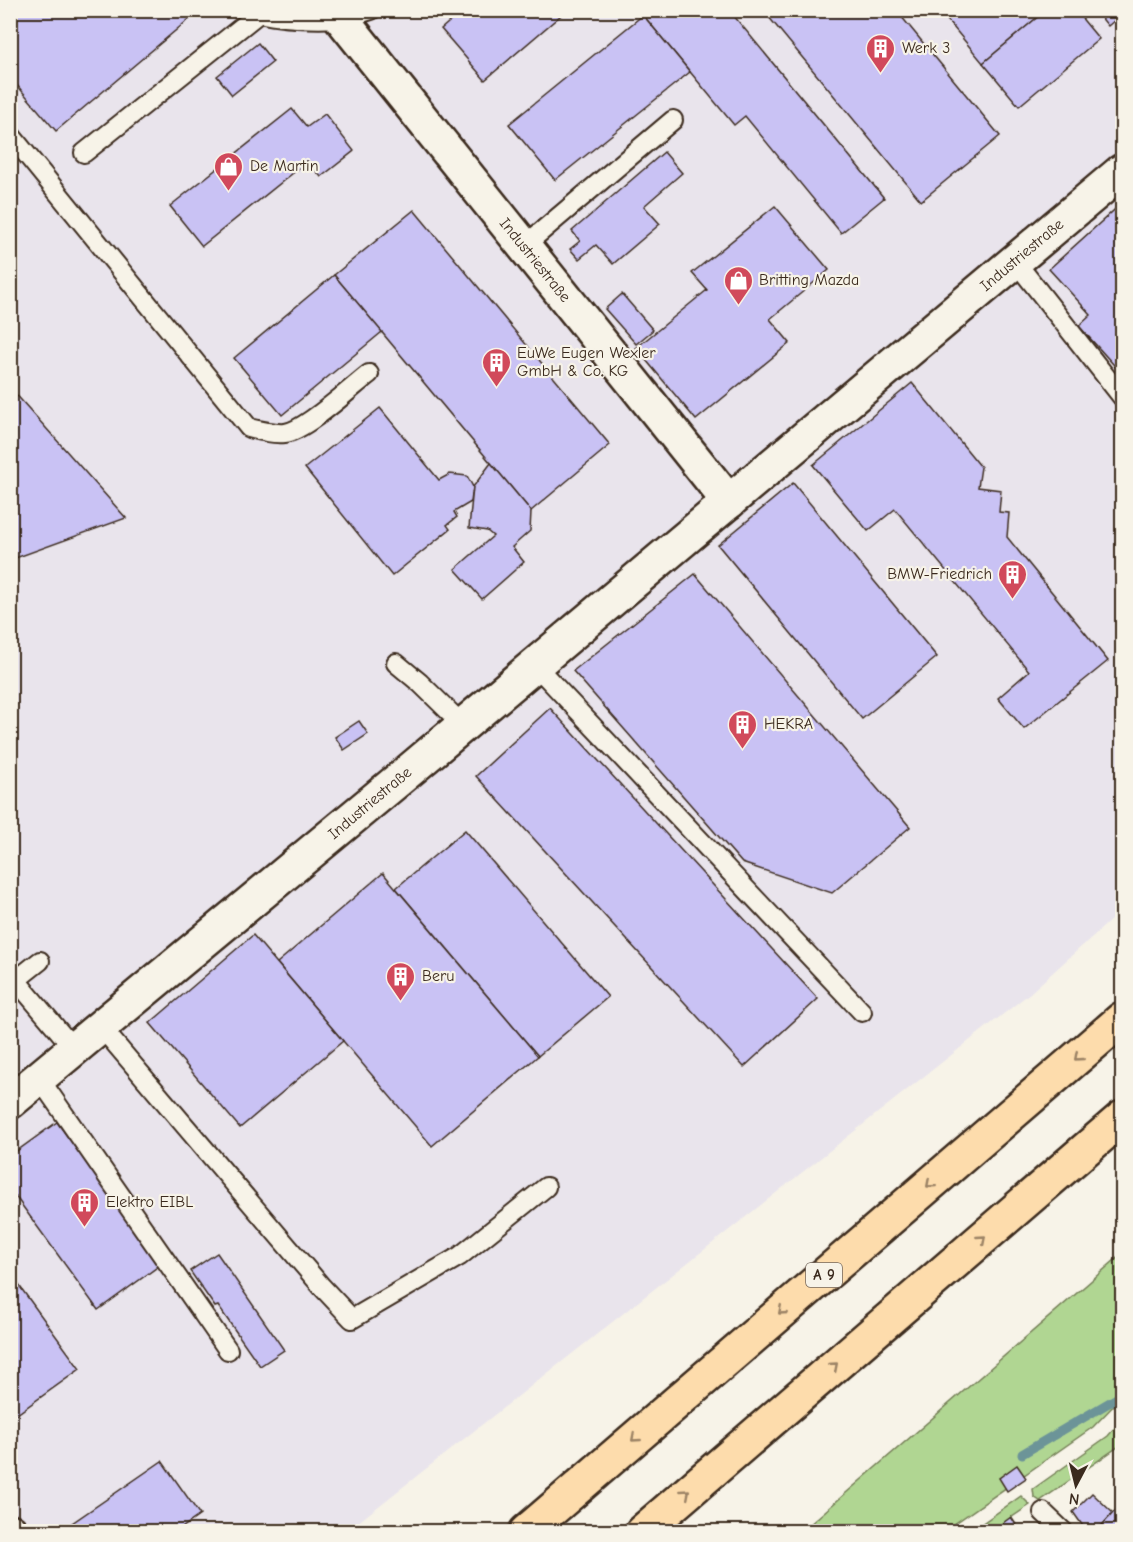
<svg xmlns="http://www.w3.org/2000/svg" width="1133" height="1542" font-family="'Comic Neue',sans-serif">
  <rect width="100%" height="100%" fill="#f7f3e8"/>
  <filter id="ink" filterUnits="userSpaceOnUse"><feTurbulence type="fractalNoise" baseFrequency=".0167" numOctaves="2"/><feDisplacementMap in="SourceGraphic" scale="12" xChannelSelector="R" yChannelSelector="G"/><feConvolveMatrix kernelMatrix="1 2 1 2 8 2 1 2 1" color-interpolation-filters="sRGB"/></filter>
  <g filter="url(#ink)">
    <path fill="#e9e4ec" d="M10,11H1122V910L1030,993L347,1531L12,1532L11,1529Z"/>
    <g fill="#b0d692" stroke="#768058" stroke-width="1.5">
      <path d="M1122,1254V1397L1093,1427L944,1531L801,1532Z"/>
      <path d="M1122,1420V1444L1040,1501L1034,1497L1033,1489L1108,1436Z"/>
      <path d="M1021,1496L1030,1505L991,1531L970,1532Z"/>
    </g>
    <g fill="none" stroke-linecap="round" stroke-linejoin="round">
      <path stroke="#6c9498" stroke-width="9" d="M1022,1454L1122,1395"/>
    </g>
    <g fill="#c9c2f4" stroke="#3b2a1e" stroke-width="1.5">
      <path d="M10,10H200L56,131L10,77Z"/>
      <path d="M463,10H567L485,80L441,29Z"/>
      <path d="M649,10H729L884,198L841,233L745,116L734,125L643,15Z"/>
      <path d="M763,10H896L1000,136L921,201Z"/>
      <path d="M939,10H1046L983,63Z"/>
      <path d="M1046,10H1075L1099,39L1019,106L983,63Z"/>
      <path d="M1095,10H1122V14L1108,26Z"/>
      <path d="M643,15L690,72L555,180L509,124Z"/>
      <path d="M258,43L273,62L232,95L217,76Z"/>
      <path d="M292,109L307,127L325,114L354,151L321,177L308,161L202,246L170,206Z"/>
      <path d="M664,152L682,173L644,206L660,224L613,264L596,245L579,259L570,249L580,241L572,231Z"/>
      <path d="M1122,203V374L1079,326L1091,315L1049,269Z"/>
      <path d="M775,206L829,270L770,319L790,343L696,420L636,348L707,290L692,273Z"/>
      <path d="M414,210L610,445L531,511L334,275Z"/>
      <path d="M334,275L382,332L282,415L234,358Z"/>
      <path d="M622,294L653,330L636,344L605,309Z"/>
      <path d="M912,383L981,467L978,487L1001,490L999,512L1009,513L1007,537L1108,661L1024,729L998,698L1029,671L895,509L868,531L813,465Z"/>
      <path d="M13,391L126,518L10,560V392Z"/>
      <path d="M380,408L439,480L450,474L467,476L473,487L471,502L454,512L457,517L447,525L450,529L392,576L305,468Z"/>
      <path d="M491,463L531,511L530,531L512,547L524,562L482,599L455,569L493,536L487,531L469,528L473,487Z"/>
      <path d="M793,483L937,657L862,719L718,545Z"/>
      <path d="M695,574L910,827L832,893L742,863L573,671Z"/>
      <path d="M550,708L818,999L744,1067L476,776Z"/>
      <path d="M359,721L368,734L344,750L335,737Z"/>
      <path d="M465,830L608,997L538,1056L396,888Z"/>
      <path d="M383,873L538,1056L432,1146L277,963Z"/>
      <path d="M253,935L343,1041L240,1128L150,1023Z"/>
      <path d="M57,1122L160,1265L98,1310L10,1189V1156Z"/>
      <path d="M217,1253L284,1350L260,1366L218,1306L215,1307L190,1271Z"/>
      <path d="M10,1273L80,1369L10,1419Z"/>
      <path d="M162,1461L200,1515L176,1532H59Z"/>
      <path d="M1017,1465L1026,1478L1007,1491L999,1478Z"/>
      <path d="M1092,1493L1113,1513L1096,1532H1087L1073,1512Z"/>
      <path d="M1122,1504V1532H1096L1113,1513Z"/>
      <path d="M1011,1517L1021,1532H991Z"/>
    </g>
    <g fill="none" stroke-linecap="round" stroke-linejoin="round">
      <defs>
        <g id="lane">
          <path d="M254,10C263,19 329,20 343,17C353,16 362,13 371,10"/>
          <path d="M10,134L249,428C261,431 273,434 285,433C305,431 352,387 369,374"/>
          <path d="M84,153L258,14"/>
          <path d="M524,246L673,120"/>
          <path d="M1015,261L1122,397"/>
          <path d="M396,663L420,683L463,725"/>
          <path d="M535,665L862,1012"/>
          <path d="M10,973L74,1049"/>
          <path d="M16,980L40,961"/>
          <path d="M101,1027L322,1287L352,1319L460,1256L546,1187"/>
          <path d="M39,1078L228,1350"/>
          <path d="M1043,1512L1064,1532"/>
        </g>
        <path id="street" d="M341,18L729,502"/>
        <g id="secondary">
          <path d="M10,1102L404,775L1122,171"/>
          <path d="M10,1531L11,1532"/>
        </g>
        <g id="highway">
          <path d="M526,1532L1122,1019"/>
          <path d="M642,1532L1122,1118"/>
        </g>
      </defs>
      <use href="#lane" stroke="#3b2a1e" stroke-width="22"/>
      <use href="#street" stroke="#3b2a1e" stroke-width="38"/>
      <use href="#secondary" stroke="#3b2a1e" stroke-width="38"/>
      <use href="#highway" stroke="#3b2a1e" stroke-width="38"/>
      <use href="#lane" stroke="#f7f3e8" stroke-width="18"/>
      <use href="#street" stroke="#f7f3e8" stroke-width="33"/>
      <use href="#secondary" stroke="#f7f3e8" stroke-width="33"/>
      <use href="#highway" stroke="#fddcac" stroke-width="33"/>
    </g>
    <defs><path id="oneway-chevron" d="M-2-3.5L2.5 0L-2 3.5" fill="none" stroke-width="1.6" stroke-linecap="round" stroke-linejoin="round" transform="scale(1.5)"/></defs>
    <g stroke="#9c8365">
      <use href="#oneway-chevron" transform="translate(1078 1057) rotate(139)"/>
      <use href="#oneway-chevron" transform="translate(930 1184) rotate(139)"/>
      <use href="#oneway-chevron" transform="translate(982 1239) rotate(-41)"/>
      <use href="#oneway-chevron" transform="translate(782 1311) rotate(139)"/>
      <use href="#oneway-chevron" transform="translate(834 1366) rotate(-41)"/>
      <use href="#oneway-chevron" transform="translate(635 1438) rotate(139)"/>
      <use href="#oneway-chevron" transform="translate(686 1493) rotate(-41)"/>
    </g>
  </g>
  <defs>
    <symbol id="building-pin" viewBox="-11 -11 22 30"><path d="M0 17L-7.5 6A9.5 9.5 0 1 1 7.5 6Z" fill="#d1495b" stroke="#f7f3e8"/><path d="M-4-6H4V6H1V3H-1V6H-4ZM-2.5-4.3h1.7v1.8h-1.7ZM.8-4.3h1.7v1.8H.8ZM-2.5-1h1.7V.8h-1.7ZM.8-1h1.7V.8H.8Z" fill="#fff"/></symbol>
    <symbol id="shop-pin" viewBox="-11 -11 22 30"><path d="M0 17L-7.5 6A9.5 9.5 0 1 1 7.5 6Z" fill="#d1495b" stroke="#f7f3e8"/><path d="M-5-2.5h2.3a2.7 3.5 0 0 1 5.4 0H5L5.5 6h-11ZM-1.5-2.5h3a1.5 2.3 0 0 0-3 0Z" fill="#fff"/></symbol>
  </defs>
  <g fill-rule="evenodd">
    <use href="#building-pin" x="864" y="32" width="33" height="45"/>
    <use href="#shop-pin" x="212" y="150" width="33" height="45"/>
    <use href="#shop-pin" x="722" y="264" width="33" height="45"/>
    <use href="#building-pin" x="480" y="346" width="33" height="45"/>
    <use href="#building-pin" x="996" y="558" width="33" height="45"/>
    <use href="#building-pin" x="726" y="708" width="33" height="45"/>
    <use href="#building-pin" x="384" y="960" width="33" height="45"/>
    <use href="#building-pin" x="68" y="1186" width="33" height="45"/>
  </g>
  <g text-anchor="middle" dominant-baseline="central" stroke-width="4.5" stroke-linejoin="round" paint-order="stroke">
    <rect fill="#f7f3e8" stroke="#73665b" stroke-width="1.5" x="806" y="1263" width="36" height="24" rx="4.5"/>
    <g font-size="15" font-weight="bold" fill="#3b2a1e">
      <text x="824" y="1275">A 9</text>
    </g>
    <g font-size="16" fill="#3b2a1e" stroke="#f7f3e8" text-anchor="start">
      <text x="902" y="48">Werk 3</text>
      <text x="250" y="166">De Martin</text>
      <text x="759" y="280">Britting Mazda</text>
      <text x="517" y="353">EuWe Eugen Wexler<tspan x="517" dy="18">GmbH &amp; Co. KG</tspan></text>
      <text x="992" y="574" text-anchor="end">BMW-Friedrich</text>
      <text x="764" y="724">HEKRA</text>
      <text x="422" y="976">Beru</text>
      <text x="106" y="1202">Elektro EIBL</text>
    </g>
    <g font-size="16" fill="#3b2a1e" stroke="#f7f3e8">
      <text transform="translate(1022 255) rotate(-40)">Industriestraße</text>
      <text transform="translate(535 260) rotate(51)">Industriestraße</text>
      <text transform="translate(370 803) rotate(-40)">Industriestraße</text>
    </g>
  </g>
  <rect width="1133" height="1542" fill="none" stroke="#f7f3e8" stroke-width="36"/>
  <rect x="18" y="18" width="1097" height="1506" fill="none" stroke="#3b2a1e" stroke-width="2" filter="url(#ink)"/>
  <g transform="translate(1076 1485) rotate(187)" stroke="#f7f3e8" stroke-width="4.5" paint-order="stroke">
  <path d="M0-4.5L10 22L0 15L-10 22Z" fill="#3b2a1e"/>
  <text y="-9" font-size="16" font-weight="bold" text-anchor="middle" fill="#3b2a1e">N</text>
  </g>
</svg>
